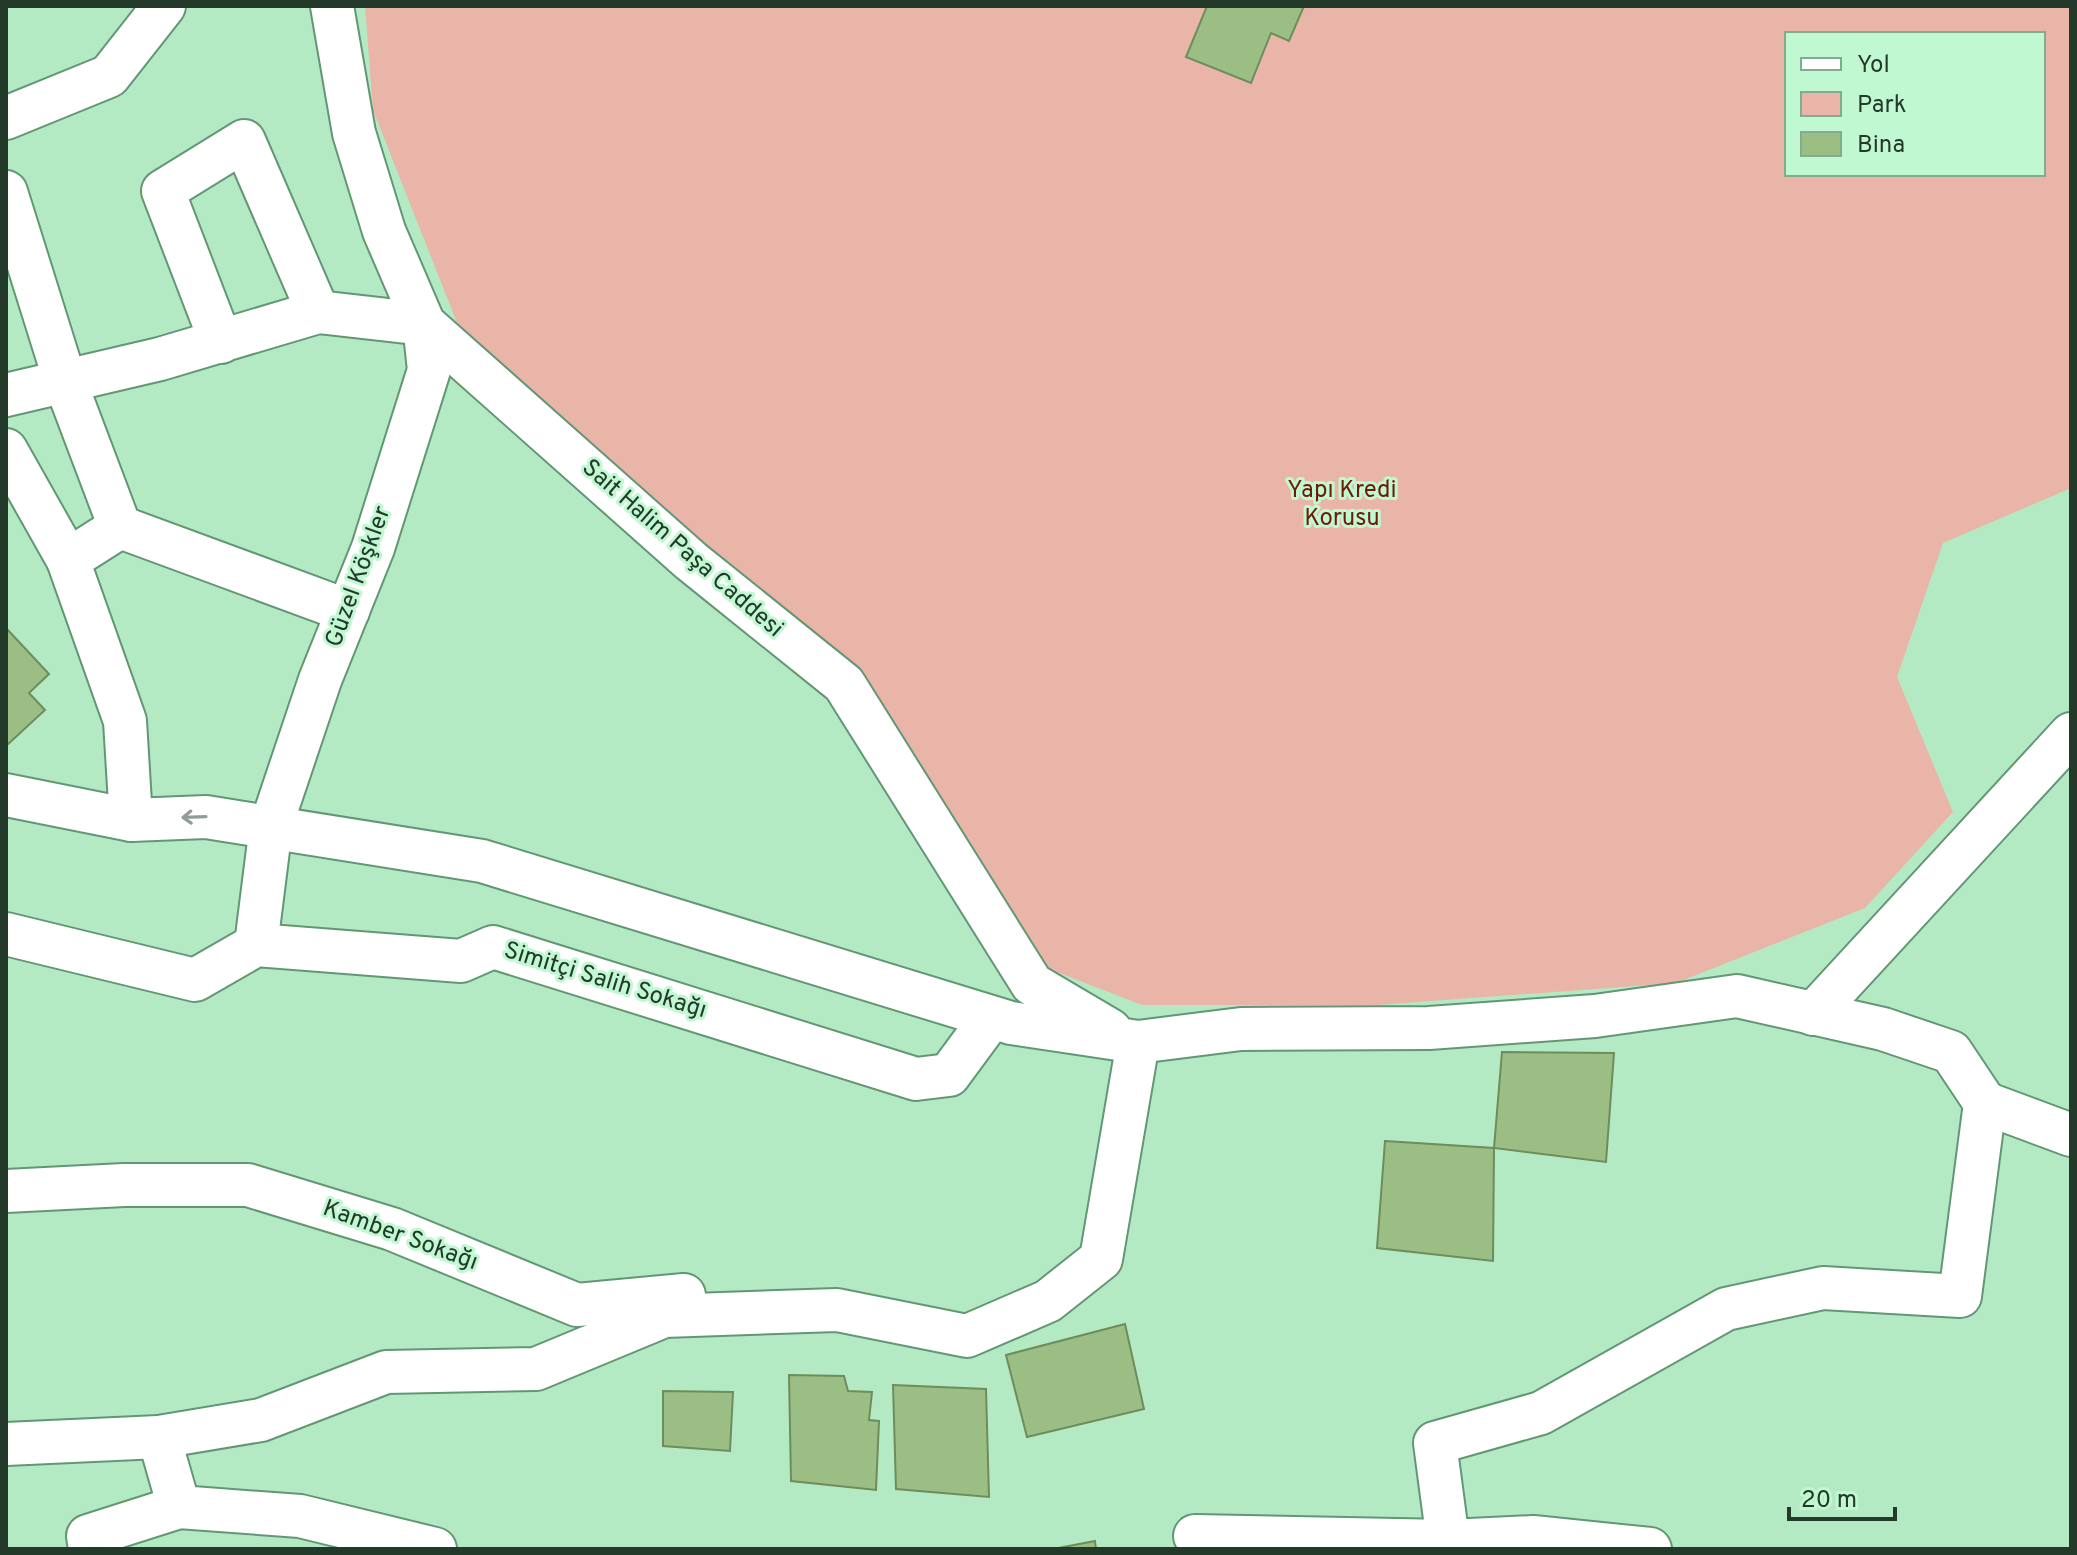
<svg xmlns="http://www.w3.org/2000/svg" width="2077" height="1555" font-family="Overpass,sans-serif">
  <rect width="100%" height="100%" fill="#b3eac4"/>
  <path fill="#e9b5a8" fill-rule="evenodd" d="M365,6H2071V488L1943,543L1897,677L1953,812L1865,908L1676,983L1377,1005H1142L1031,962L936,811L708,556L463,338L373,110ZM1787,34H2043V174H1787Z"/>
  <g fill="#9abe84" stroke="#6e8c5c" stroke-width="2">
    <path d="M1207,6H1304L1289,41L1271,33L1251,83L1186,57Z"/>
    <path d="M6,628L49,674L29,693L45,710L6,746Z"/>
    <path d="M1502,1052L1614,1053L1606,1162L1494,1148Z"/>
    <path d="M1385,1141L1494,1148L1493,1261L1377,1248Z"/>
    <path d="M1125,1324L1144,1409L1027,1437L1006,1355Z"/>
    <path d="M789,1375L844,1376L848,1391L872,1392L869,1420L879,1421L876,1490L791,1481Z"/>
    <path d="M893,1385L986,1389L989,1497L896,1489Z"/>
    <path d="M663,1391L733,1392L730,1451L663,1446Z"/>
    <path d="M1095,1541L1096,1549H1053Z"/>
  </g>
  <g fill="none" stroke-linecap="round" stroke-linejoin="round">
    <defs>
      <g id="minor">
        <path d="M332,6L354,133L384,231L424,324L691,561L844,684L1032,984L1110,1030"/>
        <path d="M6,118L109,76L164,6"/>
        <path d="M6,192L66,384L120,527L68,560L125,721L131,820"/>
        <path d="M221,342L163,191L244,141L318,312"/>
        <path d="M6,395L160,359L318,312L424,324"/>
        <path d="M6,450L68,560"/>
        <path d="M120,527L348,611"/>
        <path d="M6,795L131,820L206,817L482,861L1011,1023L1138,1042L1241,1029L1429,1028L1595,1016L1737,996L1883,1029L1951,1052L1985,1103L1960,1296L1823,1288L1726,1309L1541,1413L1435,1443L1448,1541"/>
        <path d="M6,934L195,980L256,945L461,961L493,947L916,1079L949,1075L991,1018"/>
        <path d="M256,945L271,826L320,680L373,548L429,370L424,324"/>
        <path d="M1813,1014L2071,734"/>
        <path d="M1985,1103L2071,1135"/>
        <path d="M6,1191L124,1185H248L392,1229L577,1305L684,1295"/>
        <path d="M159,1437L179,1507L300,1516L435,1549"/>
        <path d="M6,1444L159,1437L261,1420L386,1372L536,1369L664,1316L837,1310L967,1336L1048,1301L1101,1259L1138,1042"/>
        <path d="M1195,1536L1448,1541L1533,1537L1650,1549"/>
        <path d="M90,1549L88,1536L179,1507"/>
      </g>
    </defs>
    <use href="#minor" stroke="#639774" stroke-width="46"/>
    <use href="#minor" stroke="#fff" stroke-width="42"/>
  </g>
  <defs><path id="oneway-shaft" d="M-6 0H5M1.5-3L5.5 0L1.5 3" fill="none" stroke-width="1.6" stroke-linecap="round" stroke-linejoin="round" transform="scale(2)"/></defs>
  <use stroke="#919c94" href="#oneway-shaft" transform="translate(194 817) rotate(178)"/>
  <g text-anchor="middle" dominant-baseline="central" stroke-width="6" stroke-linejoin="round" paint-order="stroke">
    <g font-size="24" fill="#6d1b07" stroke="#c0f8d1">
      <text x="1342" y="491">Yapı Kredi<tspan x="1342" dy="28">Korusu</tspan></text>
    </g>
    <g font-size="24" fill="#23392a" stroke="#c0f8d1">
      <text transform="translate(682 549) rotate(41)">Sait Halim Paşa Caddesi</text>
      <text transform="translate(359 577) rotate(-70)">Güzel Köşkler</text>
      <text transform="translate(605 981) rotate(17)">Simitçi Salih Sokağı</text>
      <text transform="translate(400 1236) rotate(20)">Kamber Sokağı</text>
    </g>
  </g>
  <rect width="2077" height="1555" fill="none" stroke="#23392a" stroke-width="16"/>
  <rect x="1785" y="32" width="260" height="144" fill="#c0f8d1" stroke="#81ac8e" stroke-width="2"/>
  <rect x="1801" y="58" width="40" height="12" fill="#ffffff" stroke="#81ac8e" stroke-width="2"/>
  <text x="1857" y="72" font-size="24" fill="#23392a">Yol</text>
  <rect x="1801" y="92" width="40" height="24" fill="#e9b5a8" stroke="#81ac8e" stroke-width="2"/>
  <text x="1857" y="112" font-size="24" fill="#23392a">Park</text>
  <rect x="1801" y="132" width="40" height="24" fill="#9abe84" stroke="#81ac8e" stroke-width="2"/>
  <text x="1857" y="152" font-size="24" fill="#23392a">Bina</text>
  <path d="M1789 1507v12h106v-12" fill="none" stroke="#23392a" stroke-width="4"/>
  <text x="1801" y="1507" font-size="24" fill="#23392a" stroke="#c0f8d1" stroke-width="6" paint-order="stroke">20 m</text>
</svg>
